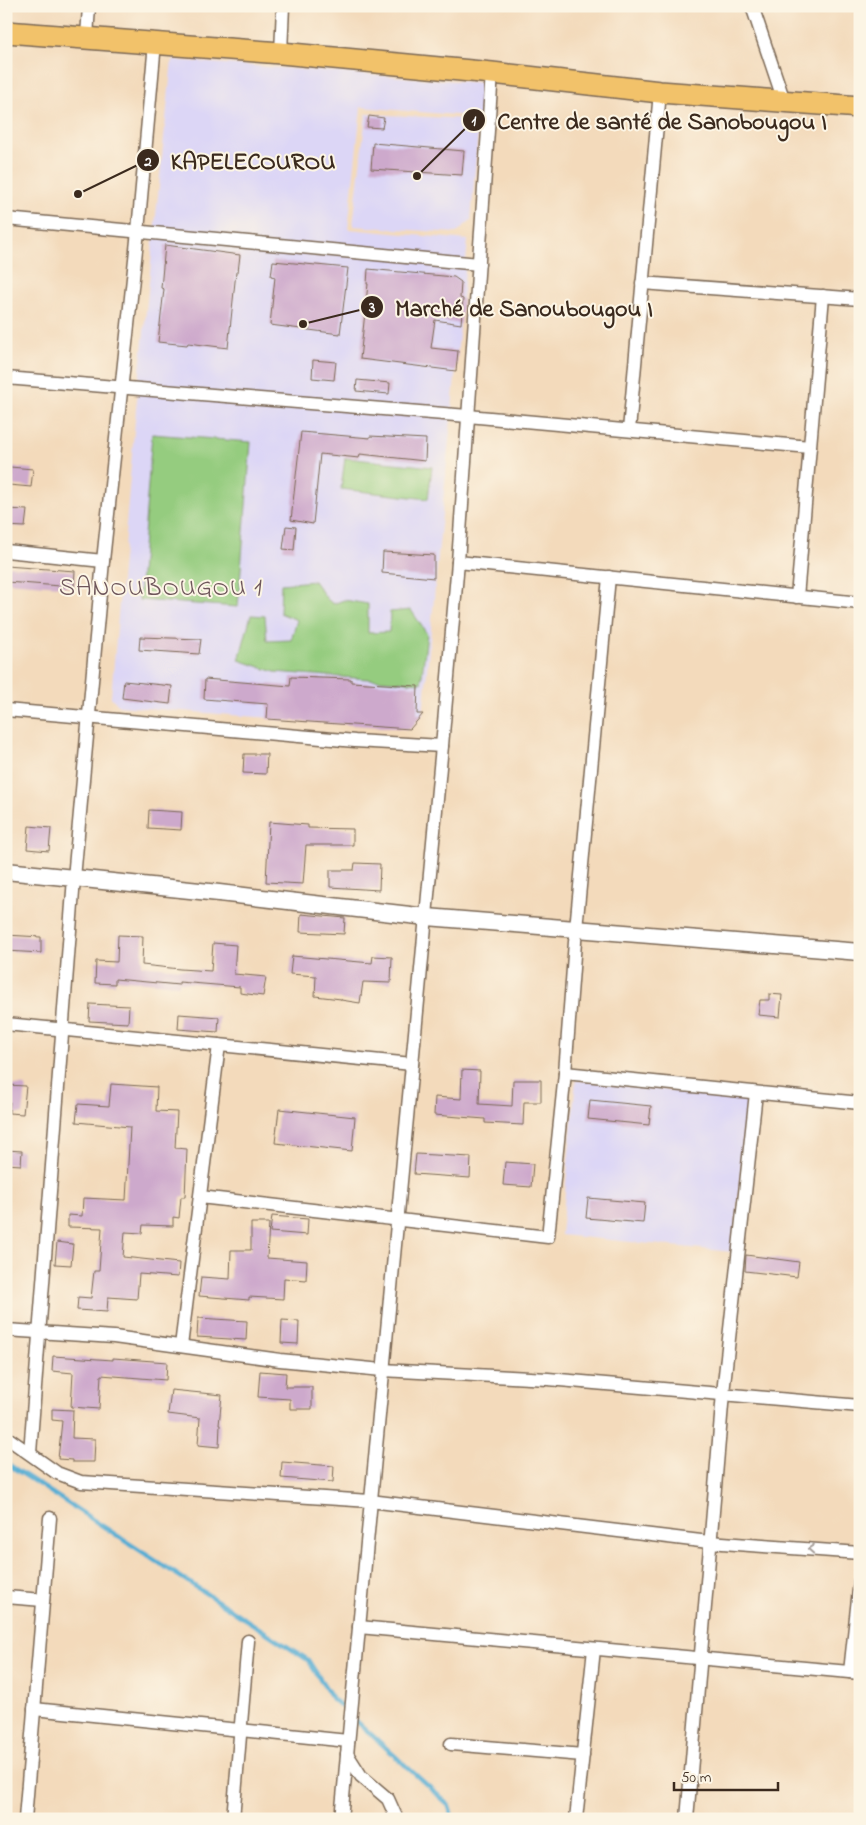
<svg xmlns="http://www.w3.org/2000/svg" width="866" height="1825" font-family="'Indie Flower',sans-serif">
  <rect width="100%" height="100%" fill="#fcf5e5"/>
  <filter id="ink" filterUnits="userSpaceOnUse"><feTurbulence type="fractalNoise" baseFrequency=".02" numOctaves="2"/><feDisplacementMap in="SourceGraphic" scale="10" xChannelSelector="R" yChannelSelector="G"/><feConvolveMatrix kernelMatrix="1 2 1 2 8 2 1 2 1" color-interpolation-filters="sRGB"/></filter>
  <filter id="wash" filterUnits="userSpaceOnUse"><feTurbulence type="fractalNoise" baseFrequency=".0096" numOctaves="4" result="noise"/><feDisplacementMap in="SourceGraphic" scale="20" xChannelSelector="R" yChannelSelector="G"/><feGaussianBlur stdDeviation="1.12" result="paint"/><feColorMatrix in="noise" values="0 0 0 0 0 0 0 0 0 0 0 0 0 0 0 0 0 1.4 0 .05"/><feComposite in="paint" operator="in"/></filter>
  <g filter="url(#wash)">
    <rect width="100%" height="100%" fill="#f3dabb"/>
    <g fill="#dcd6f6">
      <path d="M172,60L484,83L481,117L361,107L348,229L468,240L423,714L410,729L119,706L111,697L136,409Z"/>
      <path d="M366,114L466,119L478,132L471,220L456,233L353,226Z"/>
      <path d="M576,1080L748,1099L733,1252L561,1235Z"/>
    </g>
    <g fill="#95cc7f" stroke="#687b4e">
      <path d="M152,434L251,442L238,607L139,600Z"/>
      <path d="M345,458L432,467L428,499L341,489Z"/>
      <path d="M314,581L327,599L333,604L344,600L368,604V633L389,632L390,612L411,610L427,634L421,683L275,672L239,660L251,615L265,616L267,641L291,640L297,620L280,613L281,584Z"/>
    </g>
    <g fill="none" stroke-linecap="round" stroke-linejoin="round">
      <g stroke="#56add3" stroke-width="4.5">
        <path d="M6,1463L308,1660L333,1699L348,1712"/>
        <path d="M353,1718L448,1804L453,1819"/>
      </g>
    </g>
    <g id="blocks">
      <g fill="#cda9cc">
        <path d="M369,116L384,118L382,128L367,127Z"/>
        <path d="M373,143L464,151L462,175L371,169Z"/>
        <path d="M165,245L240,255L238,272H236L228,348L188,343L187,345L158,342L164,289L161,288Z"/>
        <path d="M273,261L348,268L340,334L270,325L275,277L271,276Z"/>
        <path d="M368,269L454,277L461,282L460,298L463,299L461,324L435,320L431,348L458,351L456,371L360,359L368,284H367Z"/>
        <path d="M313,360L336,362L334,380L312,378Z"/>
        <path d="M357,380L390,383L389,394L356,391Z"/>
        <path d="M301,432L370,438V436L426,439L425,461L360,454L359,458L320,454L313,524L291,520Z"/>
        <path d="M10,467L33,469L31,487L9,485Z"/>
        <path d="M6,509L27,510L25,527L6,526Z"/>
        <path d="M286,526L296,527L294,550L283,549Z"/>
        <path d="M383,552L434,555V578L382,573Z"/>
        <path d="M6,566L75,571L74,587L6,582Z"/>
        <path d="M140,637L201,639L199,654L139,650Z"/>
        <path d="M291,677L351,679V682L418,686L417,714H423L410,729L267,719L268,704L204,699L205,679L290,686Z"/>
        <path d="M124,681L172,686L170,704L122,698Z"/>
        <path d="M244,754H267L266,774L243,773Z"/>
        <path d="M149,810L182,812L181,830L148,828Z"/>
        <path d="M269,822L308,825V828L353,829V845H306L303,884L266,882Z"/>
        <path d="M29,826L51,828L49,851L27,849Z"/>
        <path d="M355,863L380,864L379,890L330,887V870H354Z"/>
        <path d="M301,914L345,918L344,934L300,932Z"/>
        <path d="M6,935L41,937V953L6,951Z"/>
        <path d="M118,935L143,936L142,965L180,969L211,971L213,943L236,945L234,974L266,977L263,996L240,993V987L179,982V985L115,979V984L95,983L96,961L117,962Z"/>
        <path d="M292,956L372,963L373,956L392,957L391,983L363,982L360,1003L341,1000V999L315,996L316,976L290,974Z"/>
        <path d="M769,994L782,995L780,1017L758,1015L760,1000H769Z"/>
        <path d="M90,1004L129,1006L128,1023L89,1021Z"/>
        <path d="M179,1014L219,1017L218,1032L178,1029Z"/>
        <path d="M462,1070L480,1071L479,1104L512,1106L513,1080H541V1102H524L523,1125L485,1123V1119L434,1115L435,1097L461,1099Z"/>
        <path d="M111,1084L157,1087L156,1111L177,1112L175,1148L187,1149L185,1197H181L179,1218L173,1217V1226L143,1225L142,1233L125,1232L123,1257L179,1263L178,1277L139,1274L137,1299L108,1297L107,1312L77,1310L78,1297L91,1298L94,1271H99L102,1228L68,1227V1215L82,1216L83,1198L126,1200L130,1127L76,1122L78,1104L109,1106Z"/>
        <path d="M7,1085L26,1086L23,1114L9,1113L10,1102L6,1101Z"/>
        <path d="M590,1100L651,1106L649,1125L588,1119Z"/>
        <path d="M279,1109L355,1117L352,1151L275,1143Z"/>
        <path d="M6,1150L22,1151L21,1165L6,1164Z"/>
        <path d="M416,1154L471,1157L470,1178L414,1174Z"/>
        <path d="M505,1162L533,1164L531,1187L503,1185Z"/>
        <path d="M588,1198L645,1203L643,1223L586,1218Z"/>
        <path d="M272,1216L308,1219L307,1235L270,1232Z"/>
        <path d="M251,1223H269L267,1258L307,1261L306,1280L284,1278L283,1299L249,1297V1300L199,1296L201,1277L230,1279L231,1250H251Z"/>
        <path d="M57,1242L73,1244L71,1265L55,1264Z"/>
        <path d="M746,1255L799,1262L797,1277L745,1271Z"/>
        <path d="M198,1318L247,1321L246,1340L197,1337Z"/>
        <path d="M282,1320L299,1321L298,1344L281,1343Z"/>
        <path d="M53,1356L113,1360V1358L167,1362L166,1380L101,1375L99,1409L71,1407L73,1373L52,1371Z"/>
        <path d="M260,1371L286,1373L285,1387H312V1409H290V1399L258,1397Z"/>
        <path d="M171,1390L222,1395L219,1425H220L219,1447L198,1445L200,1418L168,1414Z"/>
        <path d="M52,1409L73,1410L72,1438L95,1439L94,1462H72V1460L58,1459L62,1421L52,1420Z"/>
        <path d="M282,1462L334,1466L333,1482L281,1478Z"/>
      </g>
    </g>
  </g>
  <g filter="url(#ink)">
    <use href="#blocks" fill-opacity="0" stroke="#7b6855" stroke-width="1"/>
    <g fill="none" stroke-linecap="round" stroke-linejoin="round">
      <defs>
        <g id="minor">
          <path d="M752,6L784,101"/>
          <path d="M87,37L89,6"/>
          <path d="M281,53L283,6"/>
          <path d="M6,219L479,264"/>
          <path d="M642,283L860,299"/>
          <path d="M6,378L468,416L810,447"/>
          <path d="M629,430L660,92"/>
          <path d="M6,551L103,561"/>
          <path d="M458,562L860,603"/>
          <path d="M797,597L823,296"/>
          <path d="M6,710L355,741L442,746"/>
          <path d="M6,1024L412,1064"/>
          <path d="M565,1073L860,1103"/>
          <path d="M200,1197L548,1237L565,1073L576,929L609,577"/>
          <path d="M6,1330L114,1337L280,1360L382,1370L548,1379L860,1406"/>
          <path d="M181,1346L219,1045"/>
          <path d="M6,1437L57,1473L81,1482L370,1501L709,1542L860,1553"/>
          <path d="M30,1453L74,878L103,561L138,231L155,43"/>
          <path d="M6,1597L43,1600"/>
          <path d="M359,1627L860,1673"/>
          <path d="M850,1672L860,1580"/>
          <path d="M34,1709L348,1741"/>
          <path d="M451,1744L583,1755"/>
          <path d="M347,1754L361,1776L388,1799L397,1819"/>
          <path d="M25,1819L50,1518"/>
          <path d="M233,1819L248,1641"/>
          <path d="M341,1819L442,746L458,562L492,73"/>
          <path d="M576,1819L594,1649"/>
          <path d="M687,1819L723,1393L756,1093"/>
        </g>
        <path id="tertiary" d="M6,871L219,893L427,917L860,952"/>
        <path id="trunk" d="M6,32L281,53L492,73L660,92L860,107"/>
      </defs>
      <use href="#minor" stroke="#7b6855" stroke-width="15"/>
      <use href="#tertiary" stroke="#7b6855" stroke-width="19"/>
      <use href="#trunk" stroke="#7b6855" stroke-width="24"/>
      <use href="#minor" stroke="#fff" stroke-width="12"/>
      <use href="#tertiary" stroke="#fff" stroke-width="16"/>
      <use href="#trunk" stroke="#f2c26a" stroke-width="21"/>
    </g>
    <defs><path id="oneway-chevron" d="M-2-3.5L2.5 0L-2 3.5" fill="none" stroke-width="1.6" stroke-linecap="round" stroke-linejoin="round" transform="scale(1.25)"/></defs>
    <use stroke="#a79f9a" href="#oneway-chevron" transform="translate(811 1549) rotate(-176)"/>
  </g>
  <g text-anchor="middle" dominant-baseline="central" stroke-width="4" stroke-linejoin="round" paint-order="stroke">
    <g font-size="25" letter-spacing="1" fill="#6e565b" stroke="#fcf5e5">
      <text x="161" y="589">SANOUBOUGOU 1</text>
    </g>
  </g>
  <path fill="none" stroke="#3b2a1e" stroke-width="2" d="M417 176L474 120M78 194L148 160M303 324L372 307"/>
  <g fill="#3b2a1e" stroke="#fcf5e5" stroke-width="2">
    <circle cx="417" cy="176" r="5"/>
    <circle cx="78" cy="194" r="5"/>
    <circle cx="303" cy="324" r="5"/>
    <circle cx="474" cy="120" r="12"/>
    <circle cx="148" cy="160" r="12"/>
    <circle cx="372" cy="307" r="12"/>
  </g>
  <g font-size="15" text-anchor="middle" font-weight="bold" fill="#fff">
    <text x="474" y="125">1</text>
    <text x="148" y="166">2</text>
    <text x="372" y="312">3</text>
  </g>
  <g font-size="24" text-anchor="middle" font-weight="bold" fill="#3b2a1e" stroke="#fcf5e5" stroke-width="4" stroke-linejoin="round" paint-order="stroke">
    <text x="662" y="129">Centre de santé de Sanobougou I</text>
    <text x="253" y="169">KAPELECOUROU</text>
    <text x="524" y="316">Marché de Sanoubougou I</text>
  </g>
  <rect width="866" height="1825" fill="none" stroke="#fcf5e5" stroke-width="25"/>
  <path d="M674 1782v8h104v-8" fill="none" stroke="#3b2a1e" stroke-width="2.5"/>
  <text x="681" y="1782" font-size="15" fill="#3b2a1e" stroke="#fcf5e5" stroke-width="4" paint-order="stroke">50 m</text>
</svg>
